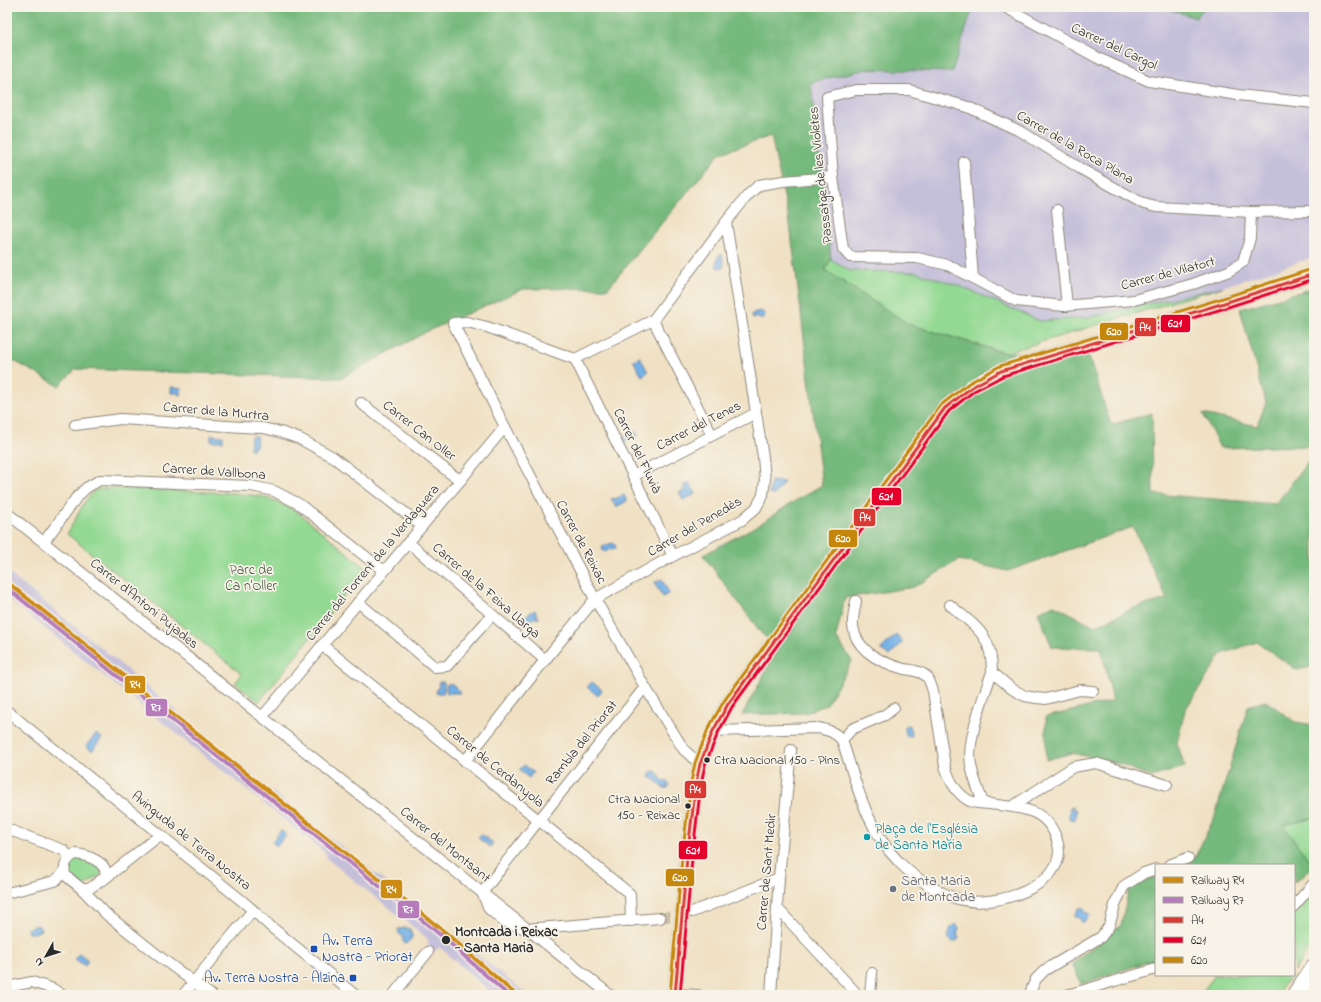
<svg xmlns="http://www.w3.org/2000/svg" width="1321" height="1002" font-family="'Indie Flower',sans-serif">
  <rect width="100%" height="100%" fill="#f7f3e8"/>
  <filter id="ink" filterUnits="userSpaceOnUse"><feTurbulence type="fractalNoise" baseFrequency=".025" numOctaves="2"/><feDisplacementMap in="SourceGraphic" scale="8" xChannelSelector="R" yChannelSelector="G"/><feConvolveMatrix kernelMatrix="1 2 1 2 8 2 1 2 1" color-interpolation-filters="sRGB"/></filter>
  <filter id="wash" filterUnits="userSpaceOnUse"><feTurbulence type="fractalNoise" baseFrequency=".012" numOctaves="4" result="noise"/><feDisplacementMap in="SourceGraphic" scale="16" xChannelSelector="R" yChannelSelector="G"/><feGaussianBlur stdDeviation="0.9" result="paint"/><feColorMatrix in="noise" values="0 0 0 0 0 0 0 0 0 0 0 0 0 0 0 0 0 1.4 0 .05"/><feComposite in="paint" operator="in"/></filter>
  <g filter="url(#wash)">
    <rect width="100%" height="100%" fill="#f0e1c4"/>
    <g fill="#c5c0da">
      <path d="M973,7H1163L1196,18L1204,8L1215,7H1265L1314,14V257L1222,287L1086,318L1040,321L957,285L916,272L850,271L831,259L811,82L867,69L952,72Z"/>
      <path d="M7,572L105,651L253,776L528,995H494L439,947L434,952L427,947L429,945L427,943L429,941L427,939V938L326,858L327,854L7,598Z"/>
    </g>
    <g fill="#93d993" stroke="#5f825f">
      <path d="M831,259L850,271L916,272L957,285L1040,321L1086,318L1222,287L1005,353L908,324L825,270Z"/>
      <path d="M112,488L232,493L260,496L278,502L299,513L366,568L259,702L235,683L242,674L67,534L84,503L95,490Z"/>
      <path d="M1314,818V866L1282,825Z"/>
      <path d="M78,858L99,866L103,873L84,886L70,876L68,869L73,860Z"/>
      <path d="M1314,893V942L1294,971V915Z"/>
      <path d="M1215,975H1291L1277,995H1200Z"/>
    </g>
    <g fill="#76b97d" stroke="#507254">
      <path d="M7,7H947L952,10L973,7L952,72L867,69L811,82L831,259L825,270L908,324L1005,353L1087,351L1111,425L1152,413L1153,494L1276,504L1312,456L1310,446L1220,448L1203,414L1257,426L1266,403L1240,309L1314,288V666L1297,670L1257,642L1222,654L1185,710L1177,743L1185,767L1151,777L1120,764L1072,753L1046,760V717L1113,701L1101,648L1052,647L1038,612L1054,605L1095,626L1134,608L1167,599L1133,527L1008,571L959,560L914,587L845,598L836,637L852,661L827,704L806,713L742,715L779,647L762,634L703,555L760,524L790,504L822,485L790,224L771,136L720,153L608,288L523,289L428,331L341,378L76,369L59,386L7,357Z"/>
      <path d="M1163,7H1215L1204,8L1196,18Z"/>
      <path d="M1265,7H1314V14Z"/>
      <path d="M1266,701L1295,722L1314,725V818L1283,825L1314,867L1294,882V865H1179L1195,857L1215,816L1248,706Z"/>
      <path d="M1156,876V959L1081,984L1072,963L1121,925L1129,889Z"/>
    </g>
    <g fill="#75b1e7" stroke="#506e89">
      <path d="M722,254L724,267L718,268L716,265L718,256Z"/>
      <path d="M760,311L764,313L765,316L763,319H760L756,317L754,319L752,318V314L755,312Z"/>
      <path d="M640,357L648,372L642,376L633,360Z"/>
      <path d="M171,387L182,388L181,395H179L178,393H171Z"/>
      <path d="M636,431L638,436L625,443L623,437Z"/>
      <path d="M211,435L223,436V441H211Z"/>
      <path d="M251,436H257L256,447H253V450L250,449Z"/>
      <path d="M771,481L784,482L774,495L769,494Z"/>
      <path d="M690,483L696,494L683,500L679,493L685,490L683,486Z"/>
      <path d="M624,495L627,501L616,507L611,499L614,498L615,499Z"/>
      <path d="M613,543L616,546L615,549H610L605,552L602,550L603,546Z"/>
      <path d="M662,579L669,593L663,597L654,583Z"/>
      <path d="M535,610L539,618L537,619L536,617L527,621L525,616Z"/>
      <path d="M896,635L903,642L889,656L881,649Z"/>
      <path d="M440,682H444V691L443,693H436V689L439,687L438,683Z"/>
      <path d="M592,682L602,690L598,696L587,687Z"/>
      <path d="M447,684H452L460,691V693H447L446,687Z"/>
      <path d="M910,725L912,736L907,737L904,726Z"/>
      <path d="M96,734L102,738L92,751L86,746Z"/>
      <path d="M524,765L533,772L529,778L519,770Z"/>
      <path d="M653,771L657,772L662,780L668,782L669,785L668,788H663L660,784L650,777V773Z"/>
      <path d="M1070,807H1073V809L1076,810L1075,820L1069,819Z"/>
      <path d="M281,830L286,835L277,846L272,842Z"/>
      <path d="M481,834L493,843L490,847L478,838Z"/>
      <path d="M1084,907L1085,912L1090,914L1083,923L1078,917H1074L1078,909Z"/>
      <path d="M955,924L958,926L959,928L957,933L959,938L957,941L953,942L950,940L948,937L951,927Z"/>
      <path d="M37,925L39,926L41,930L35,933H28L27,929Z"/>
      <path d="M406,928L410,929L412,935V938L406,944L403,942V936L399,934L398,929Z"/>
      <path d="M79,953L88,960L85,966L78,961L77,962L74,960Z"/>
    </g>
  </g>
  <g filter="url(#ink)">
    <g fill="none" stroke-linecap="round" stroke-linejoin="round">
      <path stroke="#c9bda5" stroke-width="10" stroke-dasharray="10 5" stroke-linecap="butt" d="M660,918L688,913"/>
      <defs>
        <g id="street">
          <path d="M1005,7L1098,58L1149,81L1238,95L1314,103"/>
          <path d="M964,162L973,278"/>
          <path d="M1057,210L1067,306"/>
          <path d="M1251,212L1250,238L1243,262L1229,271L1193,284L1134,300L1064,306L1016,301L948,265L917,258L850,257L843,249L833,177L827,97L856,90H909L968,107L1022,132L1081,169L1144,204L1156,207L1251,212L1314,211"/>
          <path d="M653,320L712,435"/>
          <path d="M575,359L673,556"/>
          <path d="M361,403L451,474L461,480"/>
          <path d="M75,425L121,419L242,427L263,428L280,432L300,439L333,457L422,526"/>
          <path d="M633,476L756,413"/>
          <path d="M7,513L610,995"/>
          <path d="M44,542L76,498L86,488L100,480L251,486L274,491L299,504L384,571"/>
          <path d="M408,542L545,660"/>
          <path d="M358,602L435,667L447,666L492,615"/>
          <path d="M950,605C977,628 992,634 992,672L1012,689L1025,696L1036,698L1046,699L1080,690L1093,691"/>
          <path d="M322,645L630,894L631,921"/>
          <path d="M7,711L246,904L270,926L355,995"/>
          <path d="M263,716L505,427"/>
          <path d="M713,731L818,728C828,730 835,732 842,740C856,782 866,829 899,862C913,877 942,896 963,900C994,908 1068,886 1058,844C1049,807 1020,808 989,804C982,803 974,804 968,800C956,793 949,779 945,766L933,691C931,686 930,680 927,677C922,671 911,670 904,669C882,663 856,652 853,626C852,618 855,609 856,601"/>
          <path d="M842,740L852,729L885,715L894,708"/>
          <path d="M465,761L545,660L595,599L673,556L742,520L756,508L763,495L765,480L763,457L726,222"/>
          <path d="M700,764L684,750L645,687L595,599L505,427L453,323L467,322L487,327L575,359L653,320L726,222L748,195L759,185L783,181L833,177"/>
          <path d="M983,803C979,791 973,778 971,765C966,741 984,696 992,672"/>
          <path d="M1013,806L1073,767L1096,763L1167,785"/>
          <path d="M7,829L63,850L70,857"/>
          <path d="M75,854C87,855 109,862 105,877L89,889H82L65,875C63,866 67,858 75,854Z"/>
          <path d="M1169,865L1188,858"/>
          <path d="M103,880L160,835"/>
          <path d="M82,889L106,914L160,957L211,995"/>
          <path d="M7,893L55,881L64,872"/>
          <path d="M482,893L539,820L645,687"/>
          <path d="M483,895L489,909L503,921L526,929L660,918"/>
          <path d="M1294,906L1314,883"/>
          <path d="M778,909L858,995"/>
          <path d="M692,912L779,878"/>
          <path d="M7,987L32,982L53,989L62,995"/>
          <path d="M675,994L698,995"/>
          <path d="M183,995L253,910"/>
          <path d="M393,995L428,952"/>
          <path d="M771,995L779,878L791,750"/>
          <path d="M870,995L872,973"/>
          <path d="M1030,995L1032,988L1036,979L1045,970L1101,937L1109,926L1116,902L1124,886L1144,873L1156,869"/>
          <path d="M1067,995L1156,969"/>
        </g>
        <path id="secondary" d="M675,995L687,858L696,783L700,764L713,731L728,704L945,408C962,393 980,380 1001,371L1221,304L1314,274"/>
        <path id="highway" d="M1296,995L1314,968"/>
      </defs>
      <use href="#street" stroke="#8e8678" stroke-width="12"/>
      <use href="#secondary" stroke="#8e8678" stroke-width="16"/>
      <use href="#highway" stroke="#8e8678" stroke-width="20"/>
      <use href="#street" stroke="#fff" stroke-width="10"/>
      <use href="#secondary" stroke="#fff" stroke-width="14"/>
      <use href="#highway" stroke="#fff" stroke-width="18"/>
      <defs>
        <path id="bus-1" d="M675,995L687,858L696,783L700,764L713,731L728,704L945,408L972,387L1001,371L1221,304L1314,274"/>
        <path id="bus-2" d="M680,995L692,859L701,784L705,765L718,733L732,707L949,411L974,391L1003,376L1222,309L1314,279"/>
        <path id="bus-3" d="M670,995L682,858L691,782L695,763L708,729L724,701L941,405L969,383L1000,366L1220,299L1312,269"/>
      </defs>
      <use href="#bus-1" stroke="#f7f3e8" stroke-width="6"/>
      <use href="#bus-2" stroke="#f7f3e8" stroke-width="6"/>
      <use href="#bus-3" stroke="#f7f3e8" stroke-width="6"/>
      <use href="#bus-1" stroke="#da3832" stroke-width="3"/>
      <use href="#bus-2" stroke="#e4002b" stroke-width="3"/>
      <use href="#bus-3" stroke="#c4870b" stroke-width="3"/>
      <defs>
        <path id="rail-1" d="M7,582L446,933L516,995"/>
        <path id="rail-2" d="M7,588L443,937L508,995"/>
      </defs>
      <use href="#rail-1" stroke="#f7f3e8" stroke-width="7"/>
      <use href="#rail-2" stroke="#f7f3e8" stroke-width="7"/>
      <use href="#rail-1" stroke="#cd8b13" stroke-width="4"/>
      <use href="#rail-2" stroke="#b57bba" stroke-width="4"/>
    </g>
  </g>
  <g fill="#2b2b2b" stroke="#f7f3e8" stroke-width="1.5">
    <circle cx="707" cy="760" r="3.5"/>
    <circle cx="688" cy="806" r="3.5"/>
    <circle cx="446" cy="940" r="5"/>
  </g>
  <circle fill="#0f9aa8" stroke="#f7f3e8" stroke-width="1.5" cx="867" cy="837" r="4"/>
  <circle fill="#6b7280" stroke="#f7f3e8" stroke-width="1.5" cx="893" cy="889" r="4"/>
  <g fill="#1a4fb4" stroke="#f7f3e8" stroke-width="1.5">
    <rect x="310" y="945" width="8" height="8" rx="2"/>
    <rect x="349" y="974" width="8" height="8" rx="2"/>
  </g>
  <g text-anchor="middle" dominant-baseline="central" stroke-width="3.5" stroke-linejoin="round" paint-order="stroke">
    <g font-size="13" fill="#2b2b2b" stroke="#f7f3e8" text-anchor="start">
      <text x="714" y="760">Ctra Nacional 150 - Pins</text>
      <text x="680" y="799" text-anchor="end">Ctra Nacional<tspan x="680" dy="16">150 - Reixac</tspan></text>
    </g>
    <g font-size="14" fill="#2b2b2b" stroke="#f7f3e8">
      <text transform="translate(1114 47) rotate(25)">Carrer del Cargol</text>
      <text transform="translate(1075 148) rotate(30)">Carrer de la Roca Plana</text>
      <text transform="translate(821 175) rotate(-96)">Passatge de les Violetes</text>
      <text transform="translate(1168 274) rotate(-15)">Carrer de Vilatort</text>
      <text transform="translate(216 412) rotate(5)">Carrer de la Murtra</text>
      <text transform="translate(699 426) rotate(-27)">Carrer del Tenes</text>
      <text transform="translate(419 431) rotate(38)">Carrer Can Oller</text>
      <text transform="translate(637 451) rotate(64)">Carrer del Fluvià</text>
      <text transform="translate(214 472) rotate(4)">Carrer de Vallbona</text>
      <text transform="translate(695 527) rotate(-30)">Carrer del Penedès</text>
      <text transform="translate(581 542) rotate(62)">Carrer de Reixac</text>
      <text transform="translate(373 563) rotate(-50)">Carrer del Torrent de la Verdaguera</text>
      <text transform="translate(486 591) rotate(41)">Carrer de la Feixa Llarga</text>
      <text transform="translate(144 604) rotate(39)">Carrer d'Antoni Pujades</text>
      <text transform="translate(582 743) rotate(-51)">Rambla del Priorat</text>
      <text transform="translate(495 767) rotate(39)">Carrer de Cerdanyola</text>
      <text transform="translate(191 841) rotate(39)">Avinguda de Terra Nostra</text>
      <text transform="translate(445 845) rotate(39)">Carrer del Montsant</text>
      <text transform="translate(767 872) rotate(-85)">Carrer de Sant Medir</text>
    </g>
    <g font-size="14" fill="#455645" stroke="#f7f3e8">
      <text x="251" y="570">Parc de<tspan x="251" dy="16">Ca n'Oller</tspan></text>
    </g>
    <g font-size="14" fill="#0d838f" stroke="#f7f3e8" text-anchor="start">
      <text x="875" y="829">Plaça de l'Església<tspan x="875" dy="16">de Santa Maria</tspan></text>
    </g>
    <g font-size="14" fill="#5b616d" stroke="#f7f3e8" text-anchor="start">
      <text x="901" y="881">Santa Maria<tspan x="901" dy="16">de Montcada</tspan></text>
    </g>
    <g font-size="14" font-weight="bold" fill="#2b2b2b" stroke="#f7f3e8" text-anchor="start">
      <text x="455" y="932">Montcada i Reixac<tspan x="455" dy="16">- Santa Maria</tspan></text>
    </g>
    <g font-size="14" fill="#164399" stroke="#f7f3e8" text-anchor="start">
      <text x="322" y="941">Av. Terra<tspan x="322" dy="16">Nostra - Priorat</tspan></text>
      <text x="345" y="978" text-anchor="end">Av. Terra Nostra - Alzina</text>
    </g>
  </g>
  <g stroke="#f7f3e8" stroke-width="1.5">
    <rect x="1160" y="314" width="31" height="19" rx="4" fill="#e4002b"/>
    <rect x="1134" y="317" width="23" height="20" rx="4" fill="#da3832"/>
    <rect x="1099" y="322" width="30" height="19" rx="4" fill="#c4870b"/>
    <rect x="871" y="487" width="31" height="19" rx="4" fill="#e4002b"/>
    <rect x="853" y="508" width="23" height="19" rx="4" fill="#da3832"/>
    <rect x="828" y="529" width="30" height="19" rx="4" fill="#c4870b"/>
    <rect x="124" y="675" width="22" height="19" rx="4" fill="#cd8b13"/>
    <rect x="145" y="698" width="23" height="19" rx="4" fill="#b57bba"/>
    <rect x="684" y="780" width="23" height="19" rx="4" fill="#da3832"/>
    <rect x="678" y="840" width="30" height="20" rx="4" fill="#e4002b"/>
    <rect x="665" y="868" width="30" height="19" rx="4" fill="#c4870b"/>
    <rect x="380" y="879" width="23" height="20" rx="4" fill="#cd8b13"/>
    <rect x="397" y="900" width="23" height="19" rx="4" fill="#b57bba"/>
  </g>
  <g font-size="11" text-anchor="middle" font-weight="bold" fill="#fff">
    <text x="1175" y="327">621</text>
    <text x="1145" y="331">A4</text>
    <text x="1114" y="335">620</text>
    <text x="886" y="500">621</text>
    <text x="865" y="521">A4</text>
    <text x="843" y="542">620</text>
    <text x="135" y="688">R4</text>
    <text x="156" y="711">R7</text>
    <text x="695" y="793">A4</text>
    <text x="693" y="854">621</text>
    <text x="680" y="881">620</text>
    <text x="391" y="893">R4</text>
    <text x="408" y="913">R7</text>
  </g>
  <rect width="1321" height="1002" fill="none" stroke="#f7f3e8" stroke-width="24"/>
  <rect x="1155" y="864" width="140" height="112" fill="#f7f3e8" stroke="#a5a39c"/>
  <rect x="1163" y="877" width="20" height="6" fill="#cd8b13" stroke="#a5a39c"/>
  <text x="1191" y="884" font-size="12" fill="#2b2b2b">Railway R4</text>
  <rect x="1163" y="897" width="20" height="6" fill="#b57bba" stroke="#a5a39c"/>
  <text x="1191" y="904" font-size="12" fill="#2b2b2b">Railway R7</text>
  <rect x="1163" y="917" width="20" height="6" fill="#da3832" stroke="#a5a39c"/>
  <text x="1191" y="924" font-size="12" fill="#2b2b2b">A4</text>
  <rect x="1163" y="937" width="20" height="6" fill="#e4002b" stroke="#a5a39c"/>
  <text x="1191" y="944" font-size="12" fill="#2b2b2b">621</text>
  <rect x="1163" y="957" width="20" height="6" fill="#c4870b" stroke="#a5a39c"/>
  <text x="1191" y="964" font-size="12" fill="#2b2b2b">620</text>
  <g transform="translate(46 956) rotate(231)" stroke="#f7f3e8" stroke-width="3" paint-order="stroke">
  <path d="M0-3L7 15L0 10L-7 15Z" fill="#2b2b2b"/>
  <text y="-6" font-size="11" font-weight="bold" text-anchor="middle" fill="#2b2b2b">N</text>
  </g>
</svg>
